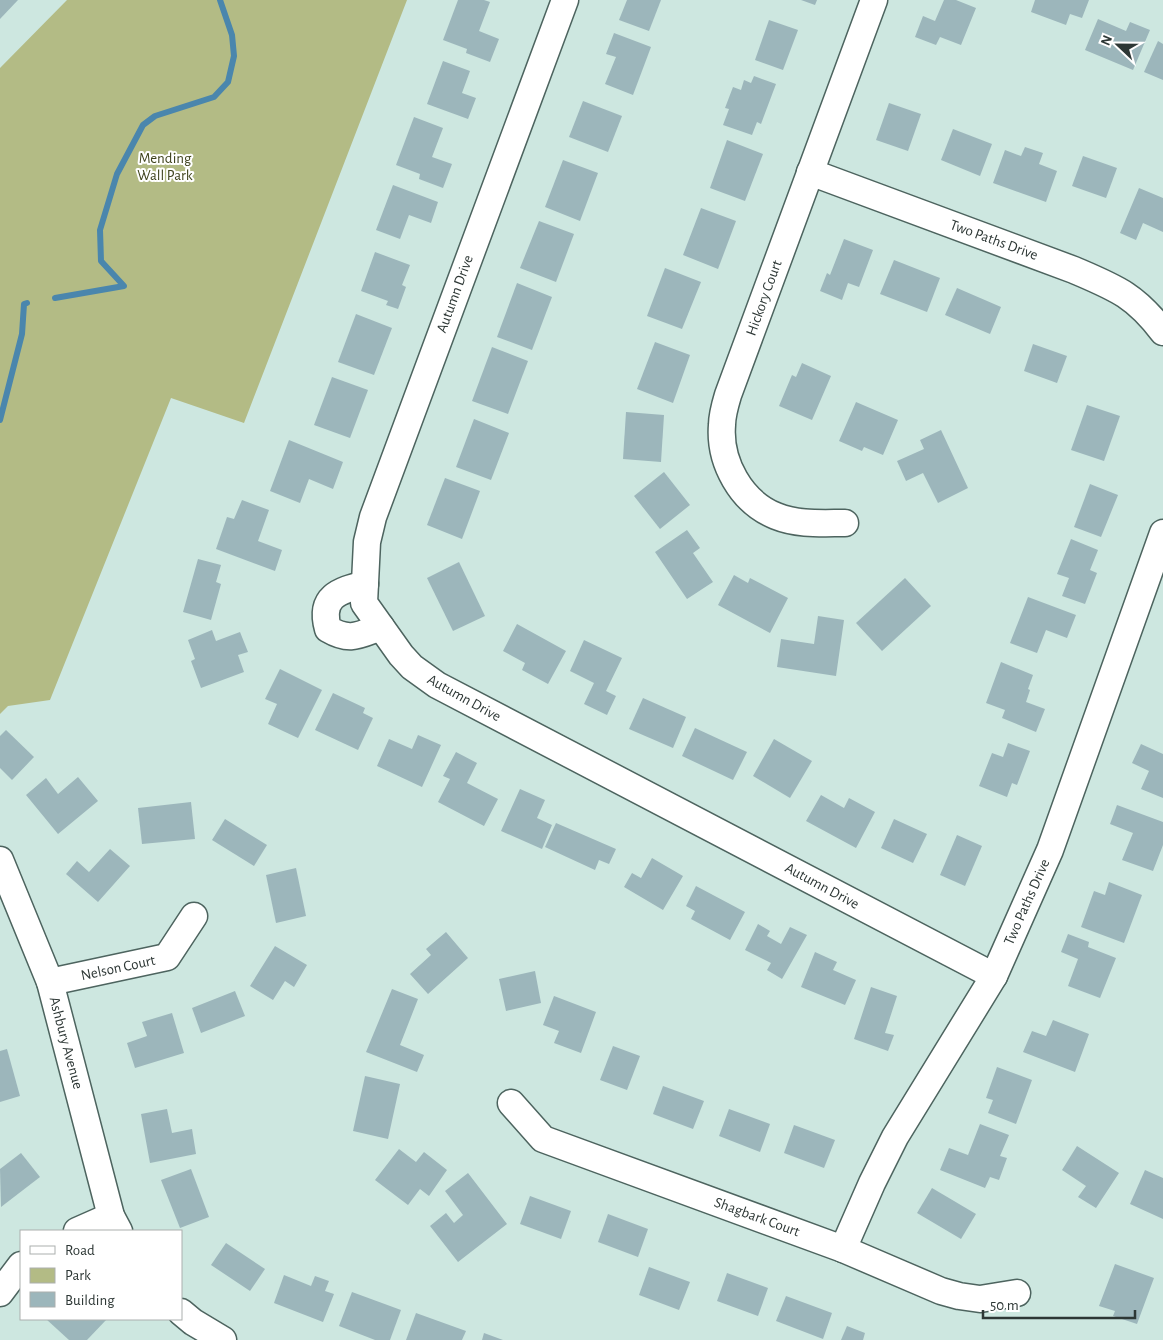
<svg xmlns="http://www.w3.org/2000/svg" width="1163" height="1340" font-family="'Alegreya Sans',sans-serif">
  <rect width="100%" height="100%" fill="#cde7e0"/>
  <path fill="#b3bb85" d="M67,0H407L244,423L171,398L50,700L8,706L0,714V68Z"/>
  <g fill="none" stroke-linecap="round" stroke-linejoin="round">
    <g stroke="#4a86ad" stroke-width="6">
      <path d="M55,298L124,286L101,261L100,230L117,174L143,125L155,116L214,97L228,82L234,56L232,35L220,0"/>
      <path d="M0,420L22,334L24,304L27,303"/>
    </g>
  </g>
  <g fill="#9cb6bb">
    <path d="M0,0H18L0,19Z"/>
    <path d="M458,0H484L490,2L479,31L499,39L490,62L466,53L467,49L443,40Z"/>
    <path d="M627,0H661L649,31L619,20Z"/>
    <path d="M801,0H817L815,5Z"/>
    <path d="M944,0H956L976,8L961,45L940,37L936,45L915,37L923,16L935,21Z"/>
    <path d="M1035,0H1089L1082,18L1070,14L1066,25L1031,12Z"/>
    <path d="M1098,19L1126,31L1130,22L1150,30L1133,70L1085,50Z"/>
    <path d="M769,20L798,30L783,70L755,60Z"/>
    <path d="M614,33L651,47L633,95L605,84L616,57L606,54Z"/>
    <path d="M1158,41L1163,44V80L1144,72Z"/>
    <path d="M443,61L470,71L462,93L476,98L468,119L427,104Z"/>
    <path d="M754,76L776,84L761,124L757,122L752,135L723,125L729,109L725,108L733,87L741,90L744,80L751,83Z"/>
    <path d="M583,101L622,116L608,152L569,137Z"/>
    <path d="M889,103L921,114L908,151L876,140Z"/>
    <path d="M414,117L443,128L432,157L452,164L443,188L419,179L420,174L396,165Z"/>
    <path d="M953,129L992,144L980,176L941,160Z"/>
    <path d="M727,140L763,154L745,201L710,188Z"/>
    <path d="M1025,147L1043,153L1039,164L1057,171L1046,202L993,183L1005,150L1021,156Z"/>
    <path d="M1083,156L1117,168L1106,198L1072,186Z"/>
    <path d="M563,160L598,173L580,221L545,207Z"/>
    <path d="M393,185L438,202L431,223L409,215L400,239L376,230Z"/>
    <path d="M1139,188L1163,198V232L1143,223L1136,240L1120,233Z"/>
    <path d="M701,208L736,221L718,269L683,255Z"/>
    <path d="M539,221L574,234L556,282L520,268Z"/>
    <path d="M844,239L873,250L859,287L848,283L842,300L820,291L827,273L830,275Z"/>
    <path d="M375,252L410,265L402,285L406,287L398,309L386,305L388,301L361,291Z"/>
    <path d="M894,260L940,278L927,312L880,294Z"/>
    <path d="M665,268L701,282L682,329L647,316Z"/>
    <path d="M517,283L552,297L532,350L497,337Z"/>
    <path d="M957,288L1001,307L990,334L945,315Z"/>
    <path d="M356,314L392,328L374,375L338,362Z"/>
    <path d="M655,342L690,355L673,403L637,389Z"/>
    <path d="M1033,344L1067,356L1057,383L1024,371Z"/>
    <path d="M492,347L528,361L508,414L472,401Z"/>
    <path d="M802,363L831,376L812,420L779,406L792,375L796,377Z"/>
    <path d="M332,377L368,390L350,438L314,425Z"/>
    <path d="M856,402L898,420L883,455L864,447L862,451L839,441Z"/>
    <path d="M1087,405L1120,416L1104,461L1071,450Z"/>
    <path d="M626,412L664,415L661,462L623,459Z"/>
    <path d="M474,419L509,433L491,480L456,467Z"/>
    <path d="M941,430L968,488L938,503L923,473L906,481L897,461L924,449L920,440Z"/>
    <path d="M289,440L343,462L333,489L309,479L300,503L270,491Z"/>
    <path d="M664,472L690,505L660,529L634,496Z"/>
    <path d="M445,478L480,491L462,539L427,525Z"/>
    <path d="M1090,484L1118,495L1101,537L1074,527Z"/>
    <path d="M242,500L269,510L258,541L282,550L275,571L216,549L227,517L234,519Z"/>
    <path d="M687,530L700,548L693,553L713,582L687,599L655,552Z"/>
    <path d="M1071,539L1098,550L1090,570L1097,573L1085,604L1062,596L1069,578L1057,574Z"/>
    <path d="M198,559L221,565L216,582L221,584L211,620L183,612Z"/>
    <path d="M459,562L485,616L453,631L427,578Z"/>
    <path d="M734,575L748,583L750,578L788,598L770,633L718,605Z"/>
    <path d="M905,578L931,606L882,651L856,623Z"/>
    <path d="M1028,597L1076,615L1067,638L1046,630L1037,653L1010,643Z"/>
    <path d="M818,616L844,620L836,676L777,667L781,639L814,644Z"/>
    <path d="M517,624L566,651L548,684L522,670L525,663L503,651Z"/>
    <path d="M212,630L216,641L240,632L248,652L238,655L244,672L201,688L191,661L195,659L188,640Z"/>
    <path d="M584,640L622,658L606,691L616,696L607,715L584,704L594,683L570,671Z"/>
    <path d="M1001,662L1033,675L1028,689L1030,690L1026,702L1045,709L1036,732L1002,718L1005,710L986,703Z"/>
    <path d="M280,669L322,690L298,738L268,724L277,704L265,699Z"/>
    <path d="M333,693L365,708L363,713L373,718L358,750L315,730Z"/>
    <path d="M643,698L686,717L673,748L629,729Z"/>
    <path d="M695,728L747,752L733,780L682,756Z"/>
    <path d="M6,730L34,757L12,780L0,768V736Z"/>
    <path d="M418,735L441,745L422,787L377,766L389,739L412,749Z"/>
    <path d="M774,739L812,761L790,798L753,776Z"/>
    <path d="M1008,743L1030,751L1017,785L1012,783L1007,797L979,786L992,753L1003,757Z"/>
    <path d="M1141,744L1163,754V798L1141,789L1149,771L1132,763Z"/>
    <path d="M456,752L477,763L467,783L498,799L484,826L438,802L450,779L443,776Z"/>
    <path d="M78,777L98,801L58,834L26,795L46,778L58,794Z"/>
    <path d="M520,789L545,800L537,818L552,825L542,849L501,831Z"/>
    <path d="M821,795L844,808L849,798L875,812L856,848L806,821Z"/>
    <path d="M191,802L195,839L142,844L138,808Z"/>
    <path d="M1117,805L1163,822V845L1153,871L1122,860L1133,833L1110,824Z"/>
    <path d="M225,819L267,845L254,866L212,840Z"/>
    <path d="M894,819L927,834L913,863L881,848Z"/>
    <path d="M556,823L616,849L609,864L599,860L595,870L545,847Z"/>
    <path d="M957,835L982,846L965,886L940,875Z"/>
    <path d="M110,849L130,866L98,902L66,874L77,861L89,872Z"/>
    <path d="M652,858L683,876L663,910L624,887L632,873L641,878Z"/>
    <path d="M296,868L306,916L276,923L266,875Z"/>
    <path d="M1109,882L1142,895L1124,943L1081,927L1094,891L1105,895Z"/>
    <path d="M696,886L745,912L730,940L691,919L695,911L686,906Z"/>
    <path d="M758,924L770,931L767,936L781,944L790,927L807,935L782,979L767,970L771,963L745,950Z"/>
    <path d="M446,932L468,958L428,994L410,974L431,955L426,949Z"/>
    <path d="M1068,934L1089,942L1088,947L1116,958L1100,998L1068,986L1078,959L1061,952Z"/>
    <path d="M275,946L307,965L294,987L285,981L273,1000L250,986Z"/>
    <path d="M815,952L837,962L833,970L856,980L845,1005L801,987Z"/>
    <path d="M535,971L541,1003L506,1011L499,979Z"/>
    <path d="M871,987L897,996L885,1033L894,1035L888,1051L854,1039Z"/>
    <path d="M392,989L418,999L400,1045L424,1055L417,1072L366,1052Z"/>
    <path d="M235,991L245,1016L201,1033L192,1008Z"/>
    <path d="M554,996L596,1012L581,1053L554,1043L559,1031L543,1025Z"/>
    <path d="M172,1013L184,1053L135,1068L127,1043L147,1036L142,1022Z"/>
    <path d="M1053,1020L1089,1034L1075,1072L1023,1052L1032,1031L1046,1036Z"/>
    <path d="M613,1046L640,1056L627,1090L600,1080Z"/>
    <path d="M7,1049L20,1096L0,1102V1051Z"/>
    <path d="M997,1067L1032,1080L1016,1124L988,1113L993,1100L986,1098Z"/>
    <path d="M365,1076L400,1084L388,1139L353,1131Z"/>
    <path d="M663,1086L704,1101L693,1129L653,1114Z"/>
    <path d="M167,1109L172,1133L192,1129L196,1154L150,1163L141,1114Z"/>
    <path d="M729,1109L770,1124L760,1152L719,1136Z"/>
    <path d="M980,1124L1009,1135L1000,1156L1007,1158L999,1180L990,1177L985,1188L940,1170L949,1148L968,1155Z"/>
    <path d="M794,1125L835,1140L824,1168L784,1153Z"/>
    <path d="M1077,1146L1119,1173L1096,1208L1078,1197L1086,1186L1062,1170Z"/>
    <path d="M399,1149L416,1162L424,1152L447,1170L429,1196L420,1189L408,1205L375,1180Z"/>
    <path d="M21,1153L40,1177L1,1207L0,1169Z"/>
    <path d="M191,1169L209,1217L180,1228L161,1180Z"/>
    <path d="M1145,1170L1163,1178V1219L1130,1204Z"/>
    <path d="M468,1173L507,1224L458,1262L430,1226L446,1213L454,1223L463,1215L445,1191Z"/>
    <path d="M932,1188L976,1214L961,1239L917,1213Z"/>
    <path d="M530,1196L571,1211L561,1239L520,1224Z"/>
    <path d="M608,1214L648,1229L638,1257L598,1242Z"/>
    <path d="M226,1243L265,1269L250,1291L211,1265Z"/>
    <path d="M1115,1264L1154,1278L1137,1324L1113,1316L1115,1311L1099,1306Z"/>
    <path d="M649,1267L690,1282L679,1310L639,1295Z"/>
    <path d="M727,1273L768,1288L758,1316L717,1301Z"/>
    <path d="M284,1275L311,1286L315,1276L329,1281L325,1291L334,1294L323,1322L274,1303Z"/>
    <path d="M352,1292L401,1310L390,1340H375L339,1326Z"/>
    <path d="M786,1296L832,1313L823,1339L776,1321Z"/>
    <path d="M416,1313L466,1331L462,1340H406Z"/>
    <path d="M46,1319H107L87,1340H69Z"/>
    <path d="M847,1326L865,1333L863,1340H841Z"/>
    <path d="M484,1333L503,1340H482Z"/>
  </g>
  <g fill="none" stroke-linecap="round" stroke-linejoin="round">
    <defs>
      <g id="minor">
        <path d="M565,0L373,517L367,542L364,603L401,655L412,667L437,685L994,976"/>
        <path d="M810,172L1074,270C1116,288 1135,295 1163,332"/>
        <path d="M845,523C822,523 798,525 776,516C741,502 719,462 722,425C722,415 725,405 728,395L874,0"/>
        <path d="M365,584C338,591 319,597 328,629C350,642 359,635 381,627"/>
        <path d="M0,860L50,982L111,1216L119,1231"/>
        <path d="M50,982L167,957L194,916"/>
        <path d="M511,1103L543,1139L843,1249L941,1291L959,1296L980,1299L1017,1293"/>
        <path d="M77,1231L111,1216"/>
        <path d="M843,1249L872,1183L895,1137L994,976L1050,850L1163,533"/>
        <path d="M0,1293L21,1265"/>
        <path d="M181,1312L193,1322L223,1340"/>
      </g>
    </defs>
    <use href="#minor" stroke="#4d645f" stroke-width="29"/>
    <use href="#minor" stroke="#fff" stroke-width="26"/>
  </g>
  <g text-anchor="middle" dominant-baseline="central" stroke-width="4" stroke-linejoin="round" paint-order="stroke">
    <g font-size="15" fill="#3f431d" stroke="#fff">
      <text x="165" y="158">Mending<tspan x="165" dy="17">Wall Park</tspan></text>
    </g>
    <g font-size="15" fill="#2d3735" stroke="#fff">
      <text transform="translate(994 240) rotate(20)">Two Paths Drive</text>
      <text transform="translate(455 294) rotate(-70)">Autumn Drive</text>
      <text transform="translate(764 298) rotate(-70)">Hickory Court</text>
      <text transform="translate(464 698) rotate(29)">Autumn Drive</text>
      <text transform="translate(822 886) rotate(28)">Autumn Drive</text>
      <text transform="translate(1027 902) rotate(-66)">Two Paths Drive</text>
      <text transform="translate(118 968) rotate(-12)">Nelson Court</text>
      <text transform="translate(66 1043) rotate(75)">Ashbury Avenue</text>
      <text transform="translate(757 1217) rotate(20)">Shagbark Court</text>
    </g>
  </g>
  <rect x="20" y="1230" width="162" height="90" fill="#ffffff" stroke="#abafae"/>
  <rect x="30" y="1246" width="25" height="8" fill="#ffffff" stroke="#abafae"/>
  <text x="65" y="1255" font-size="15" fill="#2d3735">Road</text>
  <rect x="30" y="1268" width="25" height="15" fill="#b3bb85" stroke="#abafae"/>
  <text x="65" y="1280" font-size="15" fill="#2d3735">Park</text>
  <rect x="30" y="1292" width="25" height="15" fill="#9cb6bb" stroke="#abafae"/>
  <text x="65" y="1305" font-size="15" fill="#2d3735">Building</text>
  <g transform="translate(1118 45) rotate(292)" stroke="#ffffff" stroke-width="4" paint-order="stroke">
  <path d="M0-4L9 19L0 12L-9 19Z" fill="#2d3735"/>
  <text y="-8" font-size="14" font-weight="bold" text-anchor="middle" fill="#2d3735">N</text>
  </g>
  <path d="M983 1310v8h152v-8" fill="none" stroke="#2d3735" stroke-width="2.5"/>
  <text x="990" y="1310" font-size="15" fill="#2d3735" stroke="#ffffff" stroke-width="4" paint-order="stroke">50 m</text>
</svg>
